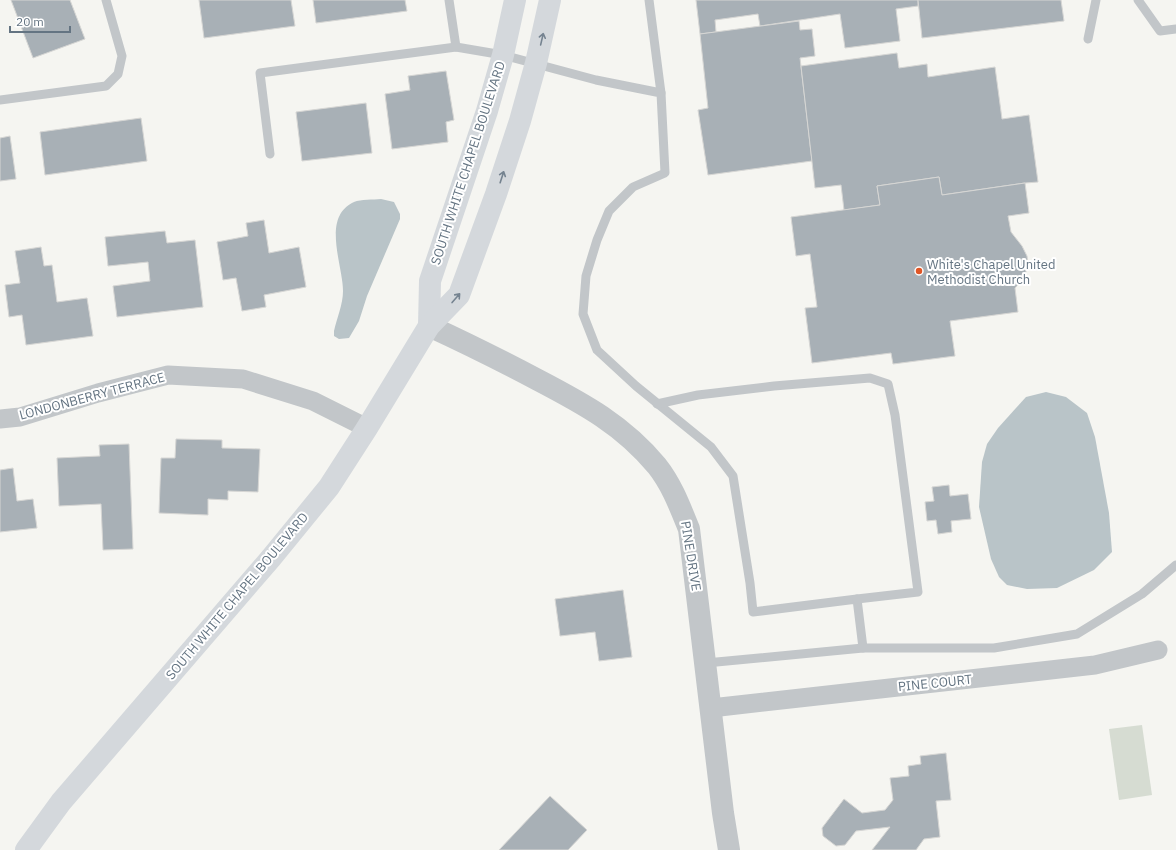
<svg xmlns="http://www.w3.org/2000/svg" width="1176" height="850" font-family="'IBM Plex Sans',sans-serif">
  <rect width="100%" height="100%" fill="#f5f5f1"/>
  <path fill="#d6dcd2" d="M1142,725L1152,795L1119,800L1109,729Z"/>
  <g fill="#b9c4c8">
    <path d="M381,199L394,202L400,214V219L367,296L359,321L349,338L339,339L334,336V331C337,318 343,304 343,291C343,265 321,217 354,202C361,199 373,200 381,199Z"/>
    <path d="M1046,392L1066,397L1087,413L1095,437L1109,513L1112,552L1094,570L1057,588L1027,589L1007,585L999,577L991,559L979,507L982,462L987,444L998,428L1026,397Z"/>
  </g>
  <g fill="#a8b0b6" stroke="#d6d6d4">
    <path d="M11,0H70L85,39L33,58Z"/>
    <path d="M199,0H291L295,26L204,38Z"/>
    <path d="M313,0H405L407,11L316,23Z"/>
    <path d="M696,0H918V6L896,9L900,41L845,48L840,14L760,26L758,14L715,20L716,32L700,34Z"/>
    <path d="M918,0H1061L1064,21L922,38Z"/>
    <path d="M799,21L800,30L812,29L815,56L800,58L812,161L708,175L698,110L708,108L700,34Z"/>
    <path d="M897,53L899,68L927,64L928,77L995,67L1002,119L1029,115L1038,182L1025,183L942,195L939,177L877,186L880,205L844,210L841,185L815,188L801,66Z"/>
    <path d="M446,71L454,120L446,122L448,142L392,149L385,94L410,90L408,76Z"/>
    <path d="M366,103L372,153L302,161L296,112Z"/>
    <path d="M141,118L147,161L45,175L40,132Z"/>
    <path d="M10,136L16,179L0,181V138Z"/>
    <path d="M939,177L942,195L1025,183L1029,213L1008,216L1011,232L1022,246L1027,256L1028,265L1024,278L1015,288L1018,312L950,321L955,356L893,364L891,353L812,363L805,308L817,307L810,254L796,256L791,217L880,205L877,186Z"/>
    <path d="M264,220L269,253L299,247L306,287L264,295L266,307L242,311L236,278L223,280L217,242L248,236L246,223Z"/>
    <path d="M165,231L167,243L195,240L203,307L117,317L113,286L150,281L148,262L108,266L105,237Z"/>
    <path d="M41,247L44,266L52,265L57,302L87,298L93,336L26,345L22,315L9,317L5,285L20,283L15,251Z"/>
    <path d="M176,439L222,440V448L260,449L258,492L228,491V500L208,499V515L159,513L161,458H175Z"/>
    <path d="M129,444L133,549L103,550L101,504L59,506L57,458L100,456L99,445Z"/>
    <path d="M13,468L17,501L33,499L37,528L0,532V470Z"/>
    <path d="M949,485L950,496L968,494L971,519L951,521L952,532L938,534L936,520L927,521L925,502L934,501L932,487Z"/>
    <path d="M623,590L632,657L599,661L595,632L560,636L555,599Z"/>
    <path d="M946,753L951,800L936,801L940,837L924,839L916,850H872L890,827L856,831L845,845L836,846L823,836L822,828L844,799L862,813L885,810L893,800L890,778L909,776L908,766L921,764L920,756Z"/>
    <path d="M550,796L587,830L568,850H499Z"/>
  </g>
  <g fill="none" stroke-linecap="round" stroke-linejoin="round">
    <g stroke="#c2c6c9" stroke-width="9">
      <path d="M449,0L456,47"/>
      <path d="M649,0L661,93"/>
      <path d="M1138,0L1160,31L1176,29"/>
      <path d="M1088,39L1096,0"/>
      <path d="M0,100L106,86L118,74L122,56L106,0"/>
      <path d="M270,154L260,73L456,47L503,55L596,80L661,93L665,173L633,187L609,211L597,240L586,276L583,314L597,350L636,386L711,447L733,476L750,583L753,612L857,599L863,648"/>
      <path d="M657,404L698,395L774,386L870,378L888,384L895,415L918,592L857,599"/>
      <path d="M706,663L863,648H994L1077,634L1142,594L1176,565"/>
    </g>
    <g stroke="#c2c6c9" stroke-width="19">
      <path d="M0,419L20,417L98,393L168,375L243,379L313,401L367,428"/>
      <path d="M711,708L1095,665L1158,650"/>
    </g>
    <path stroke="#c2c6c9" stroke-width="22" d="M429,326C466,343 502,361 538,380C584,404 623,425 657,466C672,485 680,507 689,529L723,813L729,850"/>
    <g stroke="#d4d8dc" stroke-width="22">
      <path d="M429,326L430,281L487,111L503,55L515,0"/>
      <path d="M26,850L61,802L271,558L329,487L367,428L429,326L459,295L496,194L520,121L536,63L550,0"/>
    </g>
  </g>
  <defs><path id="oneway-shaft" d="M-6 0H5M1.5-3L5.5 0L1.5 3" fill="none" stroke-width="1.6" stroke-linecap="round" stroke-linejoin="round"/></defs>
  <g stroke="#758390">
    <use href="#oneway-shaft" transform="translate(542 39) rotate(-77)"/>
    <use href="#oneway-shaft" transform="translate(502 177) rotate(-72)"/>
    <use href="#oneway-shaft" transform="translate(456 298) rotate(-49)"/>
  </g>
  <circle fill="#e05626" stroke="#fff" stroke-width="1.5" cx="919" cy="271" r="4"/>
  <g text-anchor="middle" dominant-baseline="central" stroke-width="4" stroke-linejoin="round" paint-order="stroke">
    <g font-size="13" fill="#647482" stroke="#fff">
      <text transform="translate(468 163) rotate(-72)">SOUTH WHITE CHAPEL BOULEVARD</text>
      <text transform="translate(92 396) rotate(-15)">LONDONBERRY TERRACE</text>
      <text transform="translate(691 556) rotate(81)">PINE DRIVE</text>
      <text transform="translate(237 596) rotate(-50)">SOUTH WHITE CHAPEL BOULEVARD</text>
      <text transform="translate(935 683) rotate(-6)">PINE COURT</text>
    </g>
    <g font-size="13" fill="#647482" stroke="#fff" text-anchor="start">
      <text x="927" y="264">White's Chapel United<tspan x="927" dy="15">Methodist Church</tspan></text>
    </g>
  </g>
  <path d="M10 26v6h60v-6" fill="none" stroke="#647482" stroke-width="2"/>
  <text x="16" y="26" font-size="12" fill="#647482" stroke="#ffffff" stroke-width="3" paint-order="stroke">20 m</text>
</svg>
